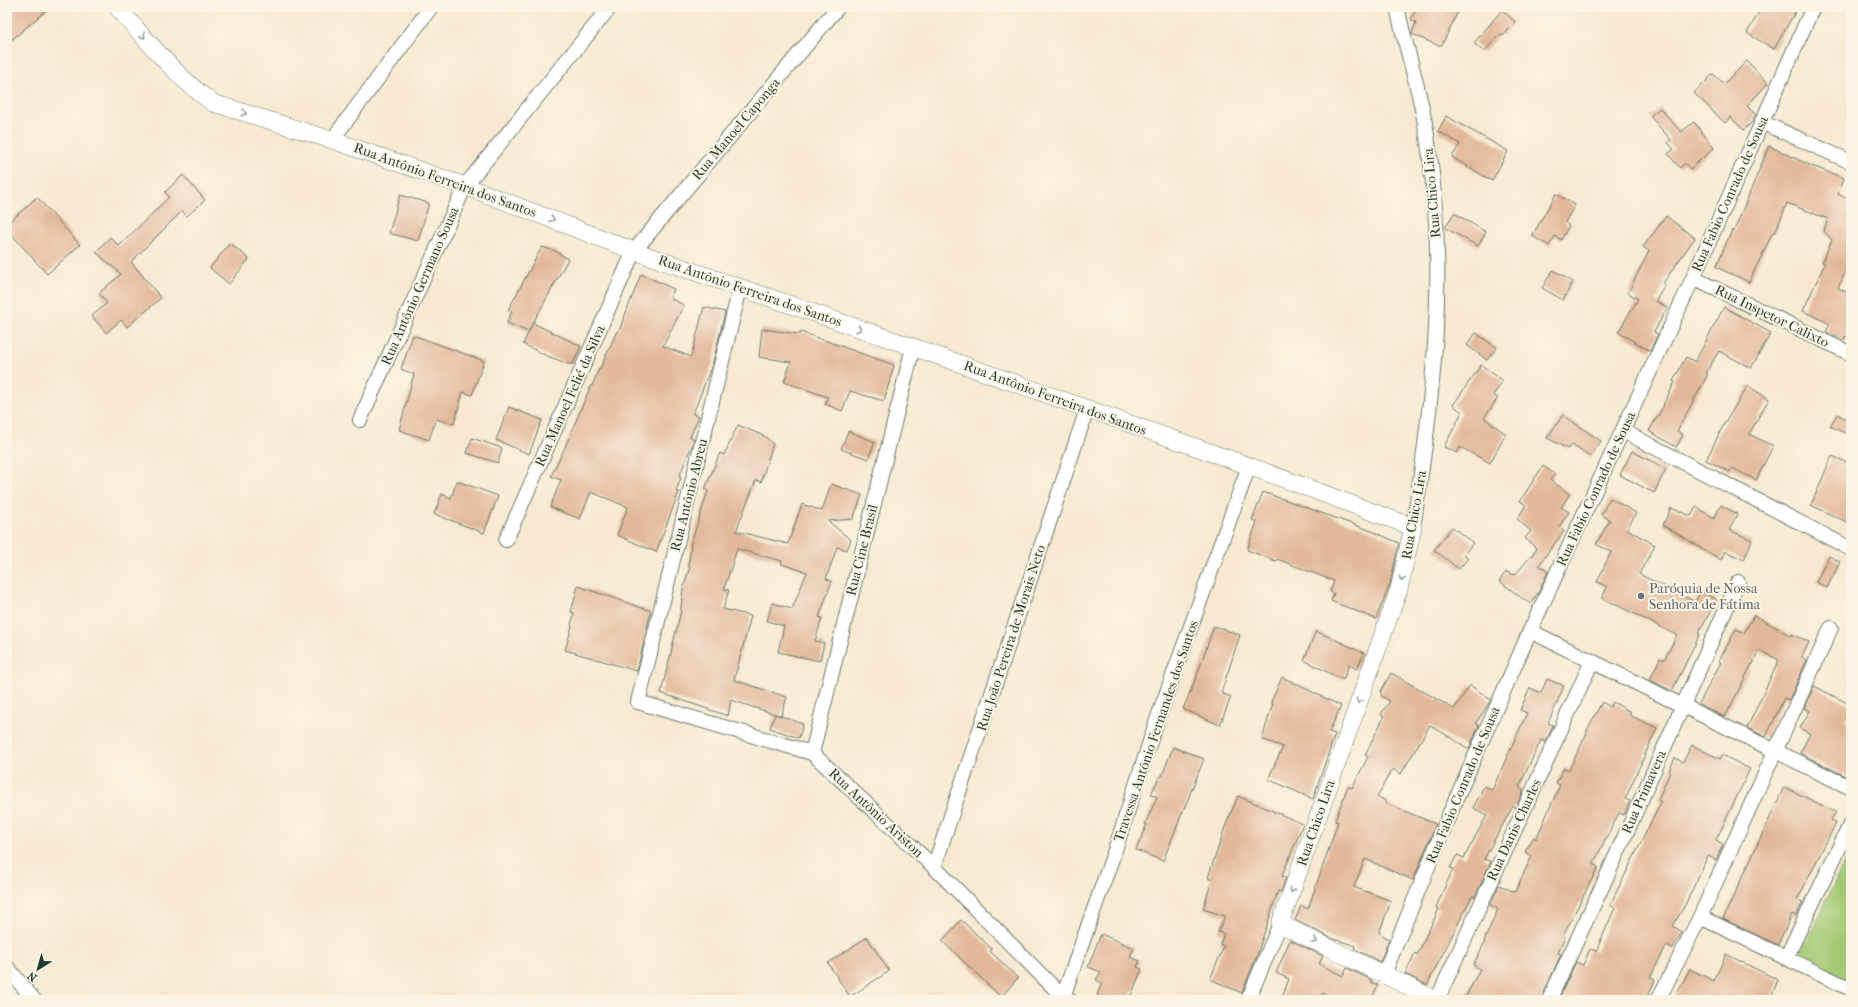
<svg xmlns="http://www.w3.org/2000/svg" width="1858" height="1007" font-family="'IM FELL French Canon',serif">
  <rect width="100%" height="100%" fill="#fcf5e5"/>
  <filter id="ink" filterUnits="userSpaceOnUse"><feTurbulence type="fractalNoise" baseFrequency=".025" numOctaves="2"/><feDisplacementMap in="SourceGraphic" scale="8" xChannelSelector="R" yChannelSelector="G"/><feConvolveMatrix kernelMatrix="1 2 1 2 8 2 1 2 1" color-interpolation-filters="sRGB"/></filter>
  <filter id="wash" filterUnits="userSpaceOnUse"><feTurbulence type="fractalNoise" baseFrequency=".012" numOctaves="4" result="noise"/><feDisplacementMap in="SourceGraphic" scale="16" xChannelSelector="R" yChannelSelector="G"/><feGaussianBlur stdDeviation="0.9" result="paint"/><feColorMatrix in="noise" values="0 0 0 0 0 0 0 0 0 0 0 0 0 0 0 0 0 1.4 0 .05"/><feComposite in="paint" operator="in"/></filter>
  <g filter="url(#wash)">
    <rect width="100%" height="100%" fill="#f6e9d0"/>
    <path fill="#a3c973" stroke="#618354" d="M1851,848V984L1798,959Z"/>
    <g id="blocks">
      <g fill="#e2b89a">
        <path d="M7,7H50L7,44Z"/>
        <path d="M1417,7H1460L1442,45H1437L1412,34L1416,22L1411,20Z"/>
        <path d="M1762,7H1798L1774,49L1747,33Z"/>
        <path d="M1502,10L1515,22L1503,36L1500,34L1484,52L1474,43Z"/>
        <path d="M1747,61L1768,83L1747,106L1756,115L1753,121L1744,130L1730,117L1725,123L1694,93L1713,74L1724,84Z"/>
        <path d="M1660,108L1681,132L1694,122L1714,148L1690,169L1685,163L1680,168L1668,154L1674,149L1668,143L1671,140L1650,116Z"/>
        <path d="M1446,116L1508,151L1492,181L1452,157L1460,144L1438,131Z"/>
        <path d="M1769,146L1812,166L1844,178L1838,194L1851,201V260L1838,288L1851,294V339L1845,336L1844,340L1826,332L1830,324L1803,311L1825,263L1822,262L1832,240L1824,231L1828,219L1787,203L1775,233L1773,232L1749,282L1716,267L1732,230L1734,231Z"/>
        <path d="M183,175L205,200L187,216L182,211L131,262L161,298L127,327L121,320L106,333L92,316L107,303L99,293L121,274L96,252L110,237L119,246L169,197L165,192Z"/>
        <path d="M1556,194L1575,205L1565,222L1569,226L1561,240L1555,236L1549,246L1532,236Z"/>
        <path d="M400,195L429,203L418,241L389,233Z"/>
        <path d="M37,197L80,245L47,274L7,229V224Z"/>
        <path d="M1454,213L1486,232L1478,246L1445,228Z"/>
        <path d="M1666,216L1695,238L1663,283L1665,284L1656,301L1667,308L1654,332L1658,334L1650,351L1618,332L1638,299L1628,293L1649,251L1643,247Z"/>
        <path d="M230,243L249,259L229,284L210,268Z"/>
        <path d="M542,247L555,251L568,259L533,323L581,346L573,364H568L545,355L523,344L533,323L528,332L507,323L512,311L508,310Z"/>
        <path d="M1553,270L1573,282L1563,300L1542,288Z"/>
        <path d="M641,274L674,289L670,298L684,305L663,346L691,357L704,307L725,312L713,362L693,414L699,416L690,437L694,439L693,443L679,477L681,478L676,491L679,492L656,552L617,535L628,507L591,492L580,519L550,507L561,480L551,476L565,447L591,385L592,386L599,369H600L617,331H619Z"/>
        <path d="M1724,307L1771,333L1751,368L1719,351L1706,373L1708,374L1677,431L1683,435L1676,447L1649,431L1664,405H1663L1675,382L1673,381L1686,357L1695,362Z"/>
        <path d="M762,329L800,334L801,332L894,365L884,401L850,391L842,411L825,404L828,397L784,382L791,362L759,357Z"/>
        <path d="M1476,333L1497,348L1487,360L1467,345Z"/>
        <path d="M413,335L484,361L472,395L463,392L454,424L436,419L429,440L399,430L414,374L401,369Z"/>
        <path d="M1481,365L1503,381L1493,395L1498,398L1484,418L1506,434L1490,463L1460,447L1457,453L1444,447L1462,412L1453,405Z"/>
        <path d="M1748,386L1769,399L1749,434L1773,446L1756,480L1732,468L1730,472L1706,460L1724,424Z"/>
        <path d="M509,407L542,420L529,454L496,440Z"/>
        <path d="M1837,414L1851,422V436L1830,426Z"/>
        <path d="M1563,415L1601,441L1590,457L1571,444L1568,449L1547,438Z"/>
        <path d="M738,425L766,437L773,444L761,482L756,480L736,531L788,544L802,504L822,511L831,484L862,495L853,519L828,521L851,540L847,550L837,547L826,579L832,581L819,617L822,618L815,641L824,643L820,661L778,652L784,626L767,621L772,603L792,609L807,572L781,564L782,561L737,549L724,589L729,590L723,609L751,616L734,680L787,697L781,716L731,700L728,716L661,693L680,615L683,589L690,567L688,566L691,547L690,546L708,491L705,489L720,453L724,455Z"/>
        <path d="M848,431L875,442L868,459L841,449Z"/>
        <path d="M472,438L502,448L498,463L467,453Z"/>
        <path d="M1632,451L1666,469L1654,493L1620,475Z"/>
        <path d="M1832,456L1851,464V524L1811,505Z"/>
        <path d="M1543,466L1555,474L1550,480L1570,494L1561,507L1569,512L1559,527L1564,531L1539,565L1548,572L1538,593L1530,604L1499,581L1506,572L1515,575L1537,549L1525,538L1531,531L1517,519L1526,505L1520,501Z"/>
        <path d="M457,481L498,496L484,533L434,514L442,494L451,498Z"/>
        <path d="M1263,492L1369,530L1399,543L1390,584L1376,619L1331,601L1334,594L1330,592L1334,581L1277,559L1276,561L1247,550L1257,522L1252,520Z"/>
        <path d="M1610,498L1636,513L1627,529L1655,545L1639,574L1695,602L1701,591L1717,600L1698,633L1700,634L1672,691L1650,680L1660,658L1664,660L1677,635L1602,598L1607,587L1597,582L1611,552L1596,544L1610,520L1601,515Z"/>
        <path d="M1721,505L1737,514L1729,530L1752,540L1744,560L1725,551L1721,560L1663,525L1671,508L1691,516L1696,507L1714,518Z"/>
        <path d="M1452,527L1473,543L1464,554L1468,558L1459,569L1434,550Z"/>
        <path d="M1829,556L1840,562L1827,588L1816,582Z"/>
        <path d="M578,586L651,611L637,671L565,650L572,626L571,625L574,613L571,612Z"/>
        <path d="M1754,615L1791,636L1792,634L1809,642L1802,657L1807,660L1789,700L1784,698L1766,737L1747,728L1779,660L1759,650L1725,717L1699,704L1721,662L1719,661L1736,629L1744,633Z"/>
        <path d="M1214,626L1240,635L1221,693L1231,697L1220,725L1183,709L1196,678Z"/>
        <path d="M1316,631L1364,653L1357,669L1349,665L1343,680L1304,660Z"/>
        <path d="M1391,673L1454,709L1470,685L1491,700L1476,723L1479,725L1469,749L1430,725L1401,774L1392,769L1377,797L1385,800V803L1436,824L1413,880L1365,859L1354,887L1391,901L1379,933L1389,939L1380,962L1355,949L1356,946L1331,938L1295,920L1301,906L1308,909L1338,822L1335,821L1348,786L1352,788L1368,757L1365,755L1384,717L1381,714L1390,701L1381,696V691Z"/>
        <path d="M1282,677L1341,706L1329,732L1335,734L1313,799L1268,779L1283,747L1262,739L1273,703L1271,702Z"/>
        <path d="M1547,679L1564,686L1548,723L1553,725L1546,742L1541,740L1519,787L1523,791L1516,808L1513,806L1484,859L1491,862L1475,897L1472,896L1427,985L1405,974L1415,953L1417,955L1439,909L1436,907L1453,869L1450,868L1457,855L1464,858L1487,815L1473,808L1484,786L1492,790L1527,713L1520,710L1530,688L1541,693Z"/>
        <path d="M1814,686L1851,705L1845,720L1851,723V779L1800,753L1810,734L1800,728L1810,711L1804,708Z"/>
        <path d="M1602,702L1610,707L1613,702L1631,712L1629,715L1657,728L1625,799L1630,801L1624,815L1619,813L1593,864L1598,867L1563,936L1565,937L1558,953L1561,954L1541,1000H1464L1480,969L1473,965L1485,942L1484,941L1498,909L1490,905L1499,885L1515,892L1532,856L1525,852L1534,837L1536,839L1560,785L1556,783L1564,768L1569,770L1586,735L1585,734Z"/>
        <path d="M775,714L803,724L799,738L770,728Z"/>
        <path d="M1692,745L1720,759L1722,755L1750,769L1716,840L1723,844L1716,860L1708,856L1686,903L1673,926L1682,932L1672,949L1666,946L1650,978L1655,980L1646,1000H1558L1576,962L1583,965L1590,949L1596,951L1615,908L1610,905L1661,802L1658,800L1670,772L1669,771L1675,758L1683,762Z"/>
        <path d="M1173,747L1204,759L1163,861L1136,850L1147,824H1145L1157,797L1151,794L1160,776H1162Z"/>
        <path d="M1784,787L1836,812L1831,820L1836,823L1797,900L1803,902L1796,916L1792,914L1778,945L1723,919Z"/>
        <path d="M1238,796L1303,824L1282,876L1286,877L1281,892L1278,891L1256,958L1242,993L1210,979L1224,946L1220,944L1224,934L1218,932L1225,916L1203,909L1212,880L1208,878L1225,827Z"/>
        <path d="M961,920L992,949L990,951L1018,978L1001,997L942,941Z"/>
        <path d="M1101,934L1134,948L1130,957L1140,961L1137,967L1142,969L1129,1000H1107L1097,995L1102,983L1096,980L1101,972L1088,967Z"/>
        <path d="M867,937L889,971L850,997L828,963Z"/>
        <path d="M1290,940L1323,956L1319,964L1343,976L1347,968L1372,980L1371,982L1378,985L1371,1000H1338L1323,993L1320,1000H1281L1289,979L1276,973Z"/>
        <path d="M1726,954L1778,980L1770,1000H1673L1690,969L1714,981Z"/>
      </g>
    </g>
  </g>
  <g filter="url(#ink)">
    <use href="#blocks" fill-opacity="0" stroke="#6a796b" stroke-width="1"/>
    <g fill="none" stroke-linecap="round" stroke-linejoin="round">
      <defs>
        <g id="minor">
          <path d="M1397,7C1406,50 1421,92 1427,136C1448,269 1434,396 1413,527"/>
          <path d="M1761,122L1851,162"/>
          <path d="M332,140L431,7"/>
          <path d="M1693,278L1851,354"/>
          <path d="M740,288L638,702L812,753L934,867L1063,997L1070,1000"/>
          <path d="M360,420L465,186L610,7"/>
          <path d="M1623,431L1851,549"/>
          <path d="M506,540L634,251L838,7"/>
          <path d="M1530,631L1851,788"/>
          <path d="M812,753L913,347"/>
          <path d="M934,867L1087,409"/>
          <path d="M1700,917L1851,989"/>
          <path d="M1786,958L1851,823"/>
          <path d="M7,967L34,1000"/>
          <path d="M1384,974L1450,813L1530,631L1693,278L1813,7"/>
          <path d="M1063,997L1115,850L1157,720L1249,466"/>
          <path d="M1248,1000L1280,924"/>
          <path d="M1437,1000L1592,661"/>
          <path d="M1549,1000L1607,876L1738,582"/>
          <path d="M1658,1000L1700,917L1831,628"/>
        </g>
        <path id="tertiary" d="M117,7C147,40 176,77 213,103L332,140L465,186L634,251L913,347L1249,466L1413,527L1399,589L1280,924L1436,1000"/>
      </defs>
      <use href="#minor" stroke="#6a796b" stroke-width="16"/>
      <use href="#tertiary" stroke="#6a796b" stroke-width="18"/>
      <use href="#minor" stroke="#fff" stroke-width="14"/>
      <use href="#tertiary" stroke="#fff" stroke-width="17"/>
    </g>
    <defs><path id="oneway-chevron" d="M-2-3.5L2.5 0L-2 3.5" fill="none" stroke-width="1.6" stroke-linecap="round" stroke-linejoin="round"/></defs>
    <g stroke="#8f9e9a">
      <use href="#oneway-chevron" transform="translate(143 36) rotate(48)"/>
      <use href="#oneway-chevron" transform="translate(244 113) rotate(17)"/>
      <use href="#oneway-chevron" transform="translate(552 219) rotate(21)"/>
      <use href="#oneway-chevron" transform="translate(859 329) rotate(19)"/>
      <use href="#oneway-chevron" transform="translate(1402 579) rotate(105)"/>
      <use href="#oneway-chevron" transform="translate(1359 701) rotate(109)"/>
      <use href="#oneway-chevron" transform="translate(1292 890) rotate(109)"/>
      <use href="#oneway-chevron" transform="translate(1315 941) rotate(26)"/>
    </g>
  </g>
  <circle fill="#6b7280" stroke="#fcf5e5" stroke-width="1.5" cx="1641" cy="596" r="4"/>
  <g text-anchor="middle" dominant-baseline="central" stroke-width="4" stroke-linejoin="round" paint-order="stroke">
    <g font-size="14" fill="#1f3d34" stroke="#fcf5e5">
      <text transform="translate(736 129) rotate(-50)">Rua Manoel Caponga</text>
      <text transform="translate(445 180) rotate(20)">Rua Antônio Ferreira dos Santos</text>
      <text transform="translate(1432 193) rotate(-95)">Rua Chico Lira</text>
      <text transform="translate(1730 194) rotate(-66)">Rua Fabio Conrado de Sousa</text>
      <text transform="translate(420 286) rotate(-66)">Rua Antônio Germano Sousa</text>
      <text transform="translate(750 291) rotate(19)">Rua Antônio Ferreira dos Santos</text>
      <text transform="translate(1772 316) rotate(26)">Rua Inspetor Calixto</text>
      <text transform="translate(570 396) rotate(-66)">Rua Manoel Felié da Silva</text>
      <text transform="translate(1055 398) rotate(20)">Rua Antônio Ferreira dos Santos</text>
      <text transform="translate(1596 489) rotate(-65)">Rua Fabio Conrado de Sousa</text>
      <text transform="translate(689 495) rotate(-76)">Rua Antônio Abreu</text>
      <text transform="translate(1414 515) rotate(-80)">Rua Chico Lira</text>
      <text transform="translate(862 550) rotate(-76)">Rua Cine Brasil</text>
      <text transform="translate(1011 638) rotate(-72)">Rua João Pereira de Morais Neto</text>
      <text transform="translate(1156 731) rotate(-71)">Travessa Antônio Fernandes dos Santos</text>
      <text transform="translate(1463 785) rotate(-67)">Rua Fabio Conrado de Sousa</text>
      <text transform="translate(1644 792) rotate(-66)">Rua Primavera</text>
      <text transform="translate(876 813) rotate(43)">Rua Antônio Ariston</text>
      <text transform="translate(1316 823) rotate(-71)">Rua Chico Lira</text>
      <text transform="translate(1514 830) rotate(-65)">Rua Danis Charles</text>
    </g>
    <g font-size="14" fill="#5b616d" stroke="#fcf5e5" text-anchor="start">
      <text x="1649" y="588">Paróquia de Nossa<tspan x="1649" dy="16">Senhora de Fátima</tspan></text>
    </g>
  </g>
  <rect width="1858" height="1007" fill="none" stroke="#fcf5e5" stroke-width="24"/>
  <g transform="translate(38 969) rotate(217)" stroke="#fcf5e5" stroke-width="3" paint-order="stroke">
  <path d="M0-3L7 15L0 10L-7 15Z" fill="#1f3d34"/>
  <text y="-6" font-size="11" font-weight="bold" text-anchor="middle" fill="#1f3d34">N</text>
  </g>
</svg>
